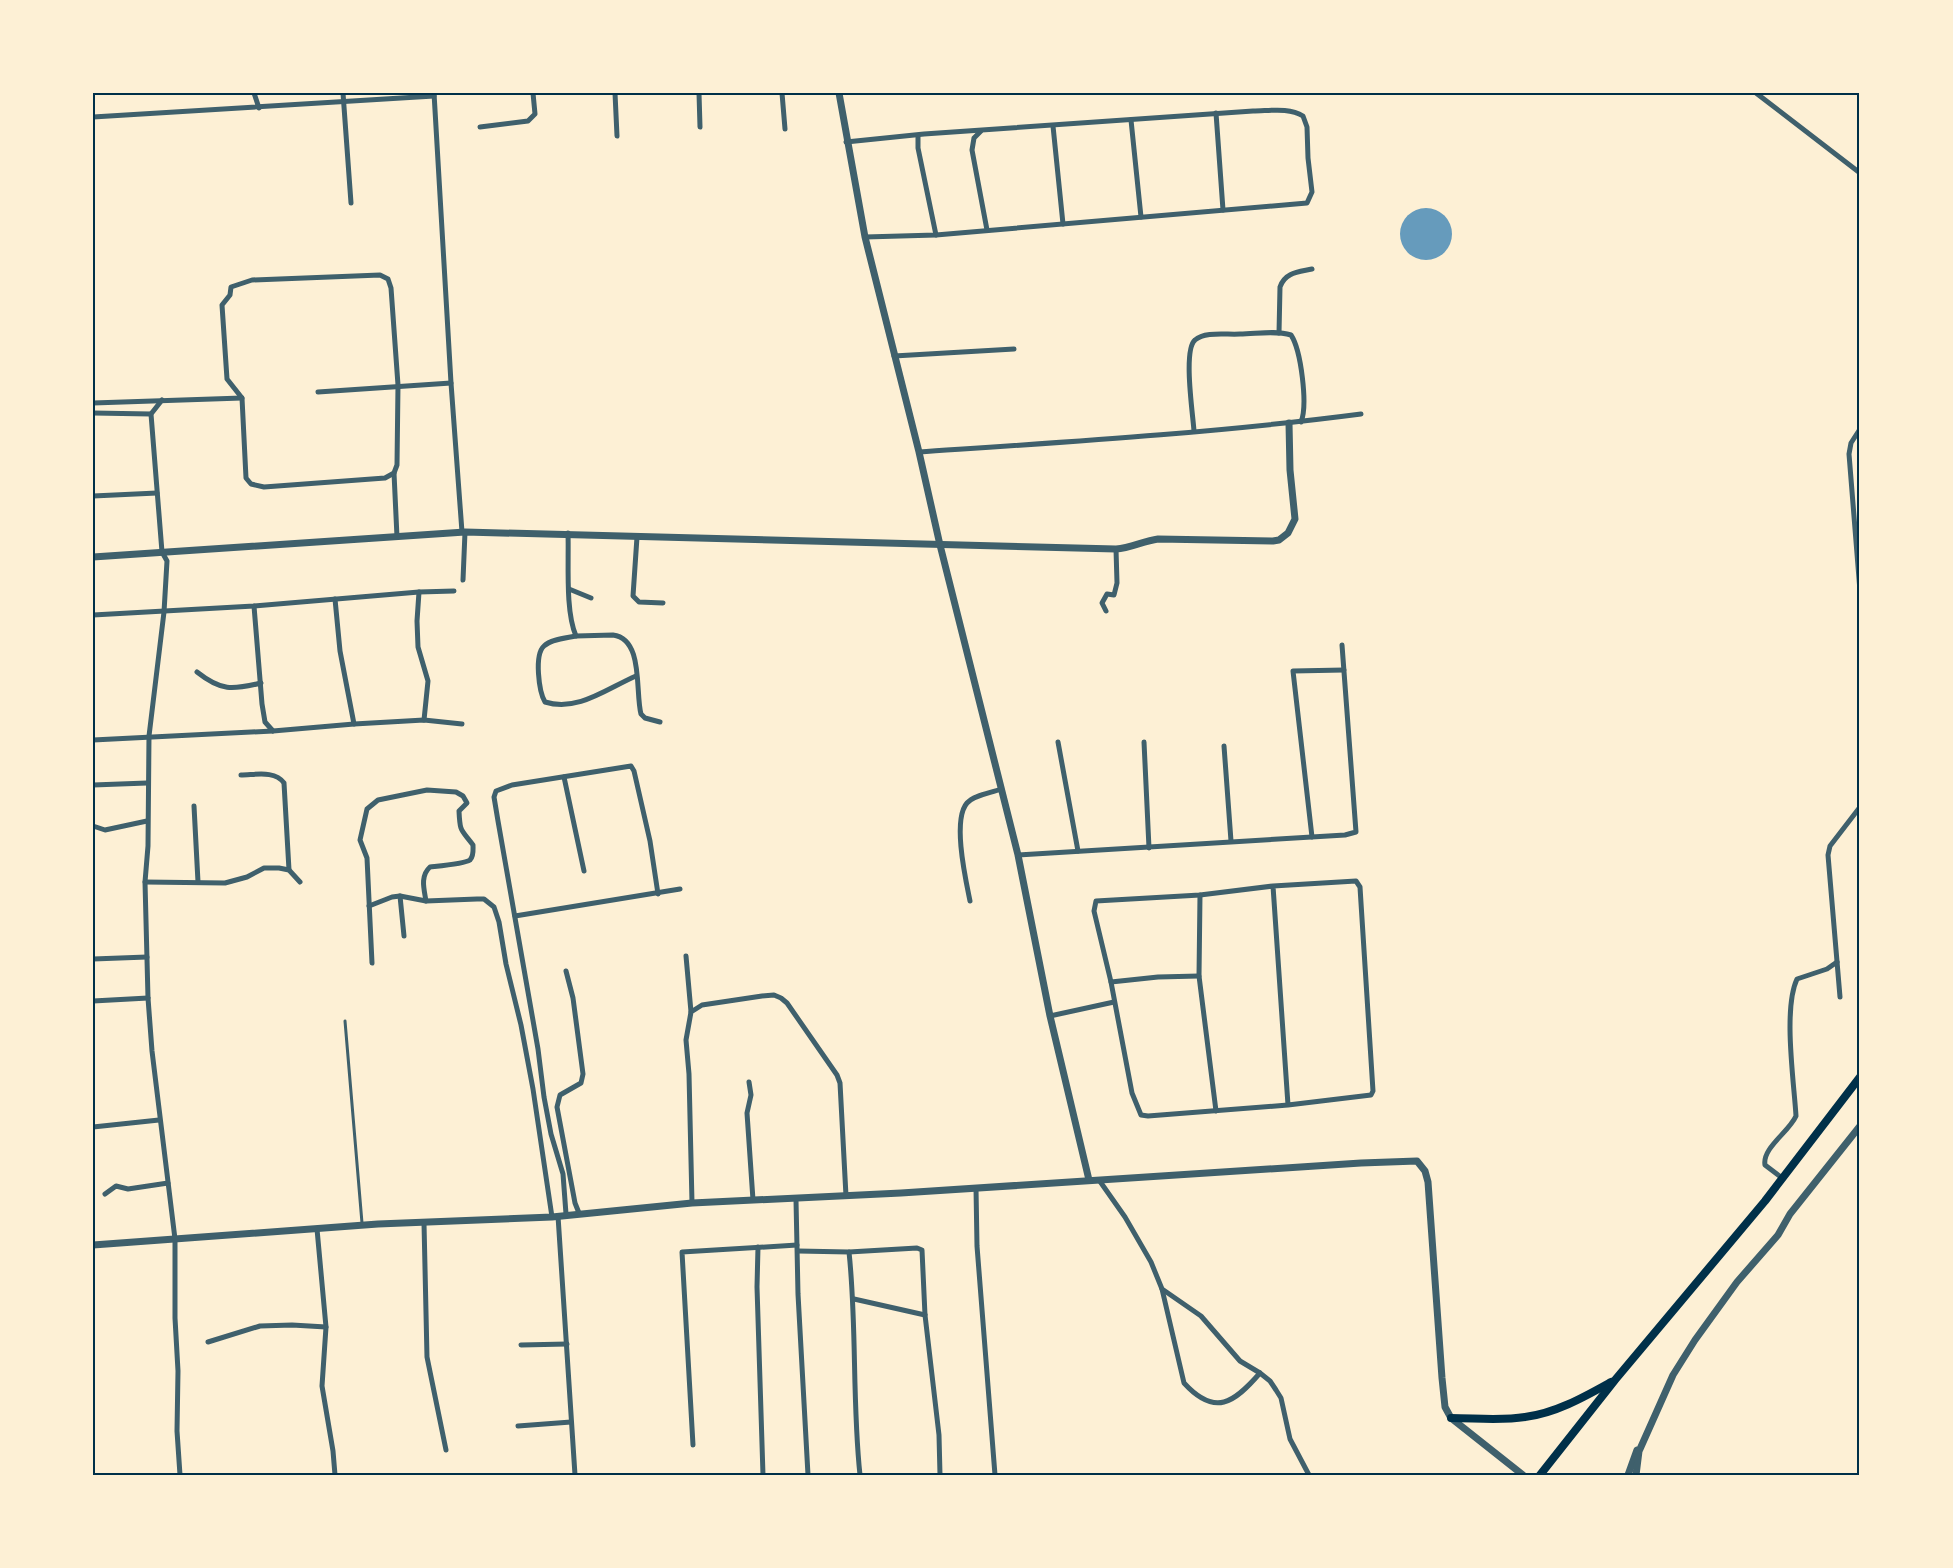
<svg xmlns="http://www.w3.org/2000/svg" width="1953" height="1568" font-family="'Libre Baskerville',serif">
  <rect width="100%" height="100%" fill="#fdf0d5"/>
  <circle fill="#669bbc" cx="1426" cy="234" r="26"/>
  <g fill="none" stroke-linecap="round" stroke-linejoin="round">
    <path stroke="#3f606c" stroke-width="3" d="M345,1021L362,1223"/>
    <g stroke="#3f606c" stroke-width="5">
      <path d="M254,93L259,108"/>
      <path d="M343,93L351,203"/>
      <path d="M434,93L451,383L462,532"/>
      <path d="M615,93L617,136"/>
      <path d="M699,93L700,127"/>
      <path d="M782,93L785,129"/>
      <path d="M1756,93L1860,173"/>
      <path d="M1216,113L1223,210"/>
      <path d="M93,117L434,96"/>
      <path d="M1131,120L1141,217"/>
      <path d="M1053,126L1063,224"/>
      <path d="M480,127L528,121L535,114L533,93"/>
      <path d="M981,131L974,138L972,150L987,230"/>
      <path d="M918,136V148L936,235"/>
      <path d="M846,142L924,134L1253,111C1269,111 1289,107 1303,116L1307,127L1308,158L1312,192L1307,203L936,235L865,237"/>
      <path d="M380,275L388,279L391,288L398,385L397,465L394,473L385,478L264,487L251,484L246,478L242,398L227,379L222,305L230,295L231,287L252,280Z"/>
      <path d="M1279,333L1280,287C1285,272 1299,272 1312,269"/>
      <path d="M894,356L1014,349"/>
      <path d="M318,392L451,383"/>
      <path d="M162,400L151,414L162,552L167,561L164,612L149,736L148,846L145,882L148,998L152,1051L175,1239V1318L178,1371L177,1431L180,1475"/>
      <path d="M93,403L242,398"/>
      <path d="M93,413L151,414"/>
      <path d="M1860,429L1851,443L1849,454L1860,591"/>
      <path d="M1194,431C1193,415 1183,350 1195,340C1205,331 1227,335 1240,334C1256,334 1275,330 1291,335C1301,350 1308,405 1301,422"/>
      <path d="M919,452C1067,442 1215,433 1361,414"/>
      <path d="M394,473L397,537"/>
      <path d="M93,496L157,493"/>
      <path d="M568,533C569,562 565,611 576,636L613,635C644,639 635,692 641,714L645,718L660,722"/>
      <path d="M637,537L633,596L639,602L663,603"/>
      <path d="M463,580L465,532"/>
      <path d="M569,589L591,598"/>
      <path d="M419,592L417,621L418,647L428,681L424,720"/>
      <path d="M335,599L340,651L354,724L424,720L462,724"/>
      <path d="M254,606L262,704L265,722L273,731"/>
      <path d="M1106,611L1102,603L1107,594L1114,595L1117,583L1116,549"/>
      <path d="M93,615L254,606L419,592L454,591"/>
      <path d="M576,636C567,638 551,639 544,646C534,655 539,692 545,702C578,712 606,689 636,676"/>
      <path d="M197,672C221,691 232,690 261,683"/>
      <path d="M93,740L273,731L354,724"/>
      <path d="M1058,742L1078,851"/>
      <path d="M1144,742L1149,848"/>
      <path d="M1224,746L1231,841"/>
      <path d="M241,775C255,775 275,770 284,783L289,870"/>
      <path d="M564,777L584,871"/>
      <path d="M93,785L147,783"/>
      <path d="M194,806L198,882"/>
      <path d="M93,826L105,830L147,821"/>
      <path d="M1312,837L1293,671L1344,670"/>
      <path d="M1018,855L1345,835L1356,832L1342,645"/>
      <path d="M145,882L225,883L247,877L264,868H279L289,870L300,882"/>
      <path d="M1273,886L1288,1105L1371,1095L1373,1091L1361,903L1360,887L1356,881L1273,886L1200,895L1096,901L1094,911L1111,982L1132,1093L1141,1115L1148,1116L1288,1105"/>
      <path d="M1200,895L1199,976L1216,1111"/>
      <path d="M400,896L404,936"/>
      <path d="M970,901C966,881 952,820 967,803C974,795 991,793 1001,789"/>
      <path d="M369,906L392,897L400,896L426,901L477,899H484L494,907L499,922L506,964L521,1025L533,1089L552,1217"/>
      <path d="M515,916L680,889"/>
      <path d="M686,956L691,1012"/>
      <path d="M93,959L147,957"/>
      <path d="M372,963L367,858L360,840L367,809L378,800L427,790L456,792L463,796L467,803L459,811C460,833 461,829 473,845C473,850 474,856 470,860C464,864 439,866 430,867C420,876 424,889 426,901"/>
      <path d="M566,971L573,998L583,1074L581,1083L560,1095L557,1107L575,1203L579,1213"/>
      <path d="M1111,982L1158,977L1199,976"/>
      <path d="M1840,997L1828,855L1830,846L1860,807"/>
      <path d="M93,1001L148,998"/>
      <path d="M1050,1016L1114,1002"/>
      <path d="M749,1082L751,1095L747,1113L753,1200"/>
      <path d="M93,1127L159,1120"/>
      <path d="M1782,1178L1765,1165C1762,1148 1789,1132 1796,1116C1794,1082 1783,1009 1797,979L1827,969L1837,962"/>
      <path d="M1099,1180L1125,1217L1151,1262L1162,1289L1201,1316L1240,1361L1260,1373L1270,1381L1276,1390L1281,1398L1290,1439L1309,1475"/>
      <path d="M976,1188L977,1246L995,1475"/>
      <path d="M105,1194L116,1186L128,1189L168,1183"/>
      <path d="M796,1200L798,1294L808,1475"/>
      <path d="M692,1203L689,1074L686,1040L691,1012L702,1005L762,996L774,995L781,998L787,1003L837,1075L840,1083L846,1196"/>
      <path d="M566,1214L563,1174L551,1134L544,1097L538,1049L498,821L494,797L496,791L512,785L631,766L634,771L650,841L658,894"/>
      <path d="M558,1216L575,1475"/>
      <path d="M424,1223L427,1357L446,1450"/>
      <path d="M317,1229L326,1327L322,1386L333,1451L335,1475"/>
      <path d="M758,1247L757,1287L763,1475"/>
      <path d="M798,1251L849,1252C857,1326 852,1401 860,1475"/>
      <path d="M849,1252L917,1248L922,1250L925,1315L939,1435L940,1475"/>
      <path d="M1162,1289L1184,1383C1215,1417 1234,1403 1260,1373"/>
      <path d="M854,1299L925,1315"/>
      <path d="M208,1342L260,1326L292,1325L326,1327"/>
      <path d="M521,1345L567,1344"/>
      <path d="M518,1426L571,1422"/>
      <path d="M693,1445L682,1252L797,1245"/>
    </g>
    <g stroke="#3f606c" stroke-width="7">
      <path d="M839,93L865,237L919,452L940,545L1018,855L1050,1016L1089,1180"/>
      <path d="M93,557L465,532L1116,549C1131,548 1143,541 1158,539L1273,541L1279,540L1288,533L1295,519L1290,470L1289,423"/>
      <path d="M93,1245L378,1224L552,1217L692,1203L901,1193L1361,1163L1417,1161L1425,1171L1428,1182L1442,1378L1445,1407L1451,1418L1523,1475"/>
      <path d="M1628,1475L1637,1450L1640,1449L1673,1375L1695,1340L1737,1282L1778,1235L1790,1214L1860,1126"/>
      <path d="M1636,1475L1639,1451"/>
    </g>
    <g stroke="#003049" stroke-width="8">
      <path d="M1451,1418C1475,1418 1501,1421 1525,1417C1556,1413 1584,1397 1611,1382"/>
      <path d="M1540,1475L1615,1380L1765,1201L1860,1077"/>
    </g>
  </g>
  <rect width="1953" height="1568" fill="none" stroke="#fdf0d5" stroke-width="189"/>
  <rect x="94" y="94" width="1764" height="1380" fill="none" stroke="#003049" stroke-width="2"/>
</svg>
